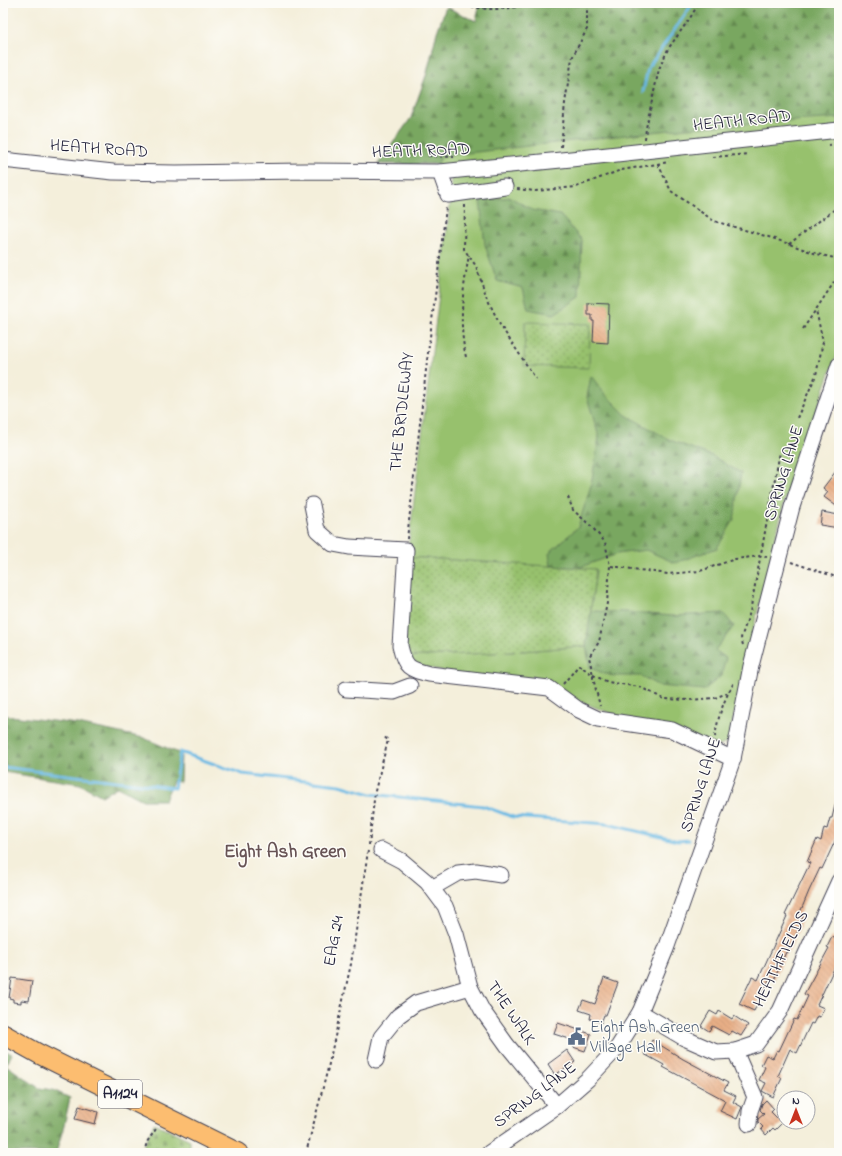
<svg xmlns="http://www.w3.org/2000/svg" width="842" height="1156" font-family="'Indie Flower',sans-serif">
  <defs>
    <pattern id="forest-firs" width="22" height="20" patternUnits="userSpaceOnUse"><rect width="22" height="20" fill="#79a760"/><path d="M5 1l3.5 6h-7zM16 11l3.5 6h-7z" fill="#638850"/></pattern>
    <pattern id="cemetery-stones" width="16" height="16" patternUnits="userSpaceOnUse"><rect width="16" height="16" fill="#97c16d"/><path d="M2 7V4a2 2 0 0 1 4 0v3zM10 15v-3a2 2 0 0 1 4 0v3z" fill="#7b9c5b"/></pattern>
    <pattern id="park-dots" width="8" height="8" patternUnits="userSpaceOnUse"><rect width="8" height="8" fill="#97c16d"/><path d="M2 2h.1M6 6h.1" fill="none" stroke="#7b9c5b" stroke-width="1.8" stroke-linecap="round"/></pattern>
    <pattern id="building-back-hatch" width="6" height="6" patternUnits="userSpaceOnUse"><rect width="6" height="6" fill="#e8af86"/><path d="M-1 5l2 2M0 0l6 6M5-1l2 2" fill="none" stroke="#c79675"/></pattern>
  </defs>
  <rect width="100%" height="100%" fill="#fdfcf7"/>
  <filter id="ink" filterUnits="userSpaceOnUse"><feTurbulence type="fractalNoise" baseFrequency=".025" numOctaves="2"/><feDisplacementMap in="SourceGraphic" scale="8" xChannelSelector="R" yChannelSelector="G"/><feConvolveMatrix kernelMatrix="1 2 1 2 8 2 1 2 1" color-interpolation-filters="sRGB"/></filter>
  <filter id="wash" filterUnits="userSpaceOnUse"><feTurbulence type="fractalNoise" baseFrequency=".012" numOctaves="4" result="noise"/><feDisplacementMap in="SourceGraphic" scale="16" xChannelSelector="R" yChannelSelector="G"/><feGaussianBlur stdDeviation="0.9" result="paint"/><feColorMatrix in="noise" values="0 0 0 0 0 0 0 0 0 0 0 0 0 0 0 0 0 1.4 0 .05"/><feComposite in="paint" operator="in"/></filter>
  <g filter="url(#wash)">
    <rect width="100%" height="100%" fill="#f4efdb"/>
    <path fill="#97c16d" stroke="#5c7254" d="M480,3H839V348L785,500L761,596L728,742L720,746L625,719L574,699L421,666L405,657L510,652L586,646L596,570L407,557L450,205L451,177L438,164H378L411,118L427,73L437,32L446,7L476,21Z"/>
    <g fill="url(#forest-firs)" stroke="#4e644e">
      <path d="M480,3H839V118L687,128L441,156L438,164H378L411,118L427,73L437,32L446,7L476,21Z"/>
      <path d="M510,197L532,210L560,215L582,240L580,297L554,314L528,309L523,288L497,281L485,245L480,201Z"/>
      <path d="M591,376L605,394L626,415L670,440L712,456L741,473L734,520L717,548L675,563L646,550L617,554L578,568L551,566L549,553L578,527L591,485L599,437L587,397Z"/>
      <path d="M590,611L629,612L672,616L723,613L734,626L715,650L726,658L721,676L704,690L659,686L641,676H612L590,668L586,646Z"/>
      <path d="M3,715L78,724L144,738L181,754L180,782L173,781L165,800H143L117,787L102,796L80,784L3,772Z"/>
      <path d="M3,1049L12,1054L6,1065L39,1088L53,1090L70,1098L64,1126L56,1153H3Z"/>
    </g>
    <path fill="url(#cemetery-stones)" stroke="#5c7254" d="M154,1123L190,1140V1153H140Z"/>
    <g fill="url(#park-dots)" stroke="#5c7254">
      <path d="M525,322L590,324L589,368L524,366Z"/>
      <path d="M407,557L596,569L586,646L510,652L405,657Z"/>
    </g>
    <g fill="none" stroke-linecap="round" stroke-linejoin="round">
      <g stroke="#69b9e4" stroke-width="3">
        <path d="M643,92L648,68L693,3"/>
        <path d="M3,767L174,788L180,752L243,774L340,785L371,794L483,806L513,817L607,824L678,841L689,840"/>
      </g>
    </g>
    <g id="blocks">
      <g fill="url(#building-back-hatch)">
        <path d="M588,303L609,304L608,343L593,342L594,321H592V315H588Z"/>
        <path d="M839,467V508L824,497L828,492L823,488Z"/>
        <path d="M822,512L839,515V528L820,525Z"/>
        <path d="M836,801L839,802V839H836L822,869L820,868L809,891L799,915L803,917L799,925L800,926L788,953L786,952L774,980L770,978L754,1011L739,1004L752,977L758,980L787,916L785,915L810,863L807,862L817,839L821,841L824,828L827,829L830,818H832Z"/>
        <path d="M832,937L839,940V948L836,955L839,958L817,1005L824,1008L820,1017L817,1016L813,1024L811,1023L797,1053L790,1049L778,1076L782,1078L773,1097L762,1091L766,1083L759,1080L765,1067L761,1065L766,1055L773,1058L777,1050L779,1051L794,1019L797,1020L808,996L804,994L829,948L827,947Z"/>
        <path d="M12,978L32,981L29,1001L21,1000V1003L13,1002V999L9,998Z"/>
        <path d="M604,978L618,983L606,1015H604L601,1023L590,1019L591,1014L579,1010L583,1000L595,1004Z"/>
        <path d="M710,1011L717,1015L719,1011L732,1019L734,1016L748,1025L741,1036L732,1031L729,1035L712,1026L709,1031L701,1026Z"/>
        <path d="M558,1023L591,1034L585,1051L573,1047L579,1042L554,1034Z"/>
        <path d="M652,1040L683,1059L728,1083L724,1090L736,1096L733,1102L742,1107L737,1119L720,1111L725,1101L723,1099L663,1067L664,1065L644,1054Z"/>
        <path d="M567,1050L575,1062L555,1075L548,1064Z"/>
        <path d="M766,1100L774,1109L771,1112L782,1123L775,1130L773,1128L766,1135L761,1129L763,1127L758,1122V1119L764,1114L760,1110L762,1104Z"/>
        <path d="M79,1106L98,1112L95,1124L75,1119Z"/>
      </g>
    </g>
  </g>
  <g filter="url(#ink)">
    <use href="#blocks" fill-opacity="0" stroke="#424153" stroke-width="1"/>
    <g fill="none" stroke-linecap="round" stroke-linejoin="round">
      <defs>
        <g id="minor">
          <path d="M3,160L113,172L176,173L304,171L440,172L571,159L839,130"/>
          <path d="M440,172L448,195L505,187"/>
          <path d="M312,505L317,530L333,544L349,547L406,550L400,646C405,668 409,669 429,674L549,688L579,710L598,719L672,730L733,759"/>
          <path d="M346,689L394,692L410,686"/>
          <path d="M381,850L402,861L427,882L445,906L456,934L470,987L482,1010L507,1045L557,1106"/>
          <path d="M432,888L458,873L476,871L501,875"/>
          <path d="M640,1012L684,1038L716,1052L735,1051L756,1044L780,1011L839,881"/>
          <path d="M735,1051L755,1097L750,1111L749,1124"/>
          <path d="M376,1060L381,1037L398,1016L416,1003L470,987"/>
          <path d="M489,1153L557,1106L588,1079L618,1047L640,1012L666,949L733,759L751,666L792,507L839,365"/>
        </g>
        <path id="major" d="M3,1034L39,1054L238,1153"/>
      </defs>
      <use href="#minor" stroke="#424153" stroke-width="17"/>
      <use href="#major" stroke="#424153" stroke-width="21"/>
      <g stroke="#424153" stroke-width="2" stroke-dasharray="3 3" stroke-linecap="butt">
        <path d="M460,3C484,12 509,10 533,3"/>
        <path d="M645,139L646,128L659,69L668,49L690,18L699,3"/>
        <path d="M828,145L839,144"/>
        <path d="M561,147L565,103L572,58L587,29V3"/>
        <path d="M428,156L454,157"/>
        <path d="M713,157L748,154"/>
        <path d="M658,164L671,191L714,221L772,238L817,254L839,259"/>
        <path d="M517,189L535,191L576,187L621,170L669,162"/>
        <path d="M465,205L464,249L476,266L487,298L500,325L536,379"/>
        <path d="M789,244L839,206"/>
        <path d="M803,329L837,278L839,271"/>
        <path d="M466,357C458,323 463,289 469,255"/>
        <path d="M797,418L816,375L823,342L816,310"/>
        <path d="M568,497L573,510L591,526L605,542L610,566L607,603L599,642L589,657L593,675V678L600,706"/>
        <path d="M407,539L427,361L446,208"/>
        <path d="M791,562L839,578"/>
        <path d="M611,566L668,574L700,571L735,559L760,556L767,557"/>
        <path d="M743,645L741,638L750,612L780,452"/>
        <path d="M563,684L579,665L593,675L608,682L640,687L664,699L690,700L715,698L727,693"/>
        <path d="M715,737C718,716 724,699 735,681"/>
        <path d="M369,845L375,791L388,740L383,736"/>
        <path d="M144,1153L147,1142L156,1129"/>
        <path d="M306,1153L328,1068L351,964L368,851"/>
      </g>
      <use href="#minor" stroke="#fff" stroke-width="15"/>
      <use href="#major" stroke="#fcbd6f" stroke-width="19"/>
    </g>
  </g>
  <defs>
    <symbol id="civic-bare" viewBox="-9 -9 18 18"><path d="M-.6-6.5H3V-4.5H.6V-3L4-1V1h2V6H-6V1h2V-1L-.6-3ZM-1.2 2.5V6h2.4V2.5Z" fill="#5c6f8a" stroke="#fdfcf7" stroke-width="2.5" paint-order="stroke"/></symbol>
  </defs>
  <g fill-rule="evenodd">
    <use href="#civic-bare" x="564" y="1024" width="25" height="25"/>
  </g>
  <g text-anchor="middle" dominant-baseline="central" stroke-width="3" stroke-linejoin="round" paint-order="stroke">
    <rect fill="#fdfcf7" stroke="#646373" stroke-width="1" x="98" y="1080" width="44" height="28" rx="3"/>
    <g font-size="16" font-weight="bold" fill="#22223b">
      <text x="120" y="1094">A1124</text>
    </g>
    <g font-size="17" fill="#22223b" stroke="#fdfcf7">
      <text transform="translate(742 121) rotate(-6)">HEATH ROAD</text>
      <text transform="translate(99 149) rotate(4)">HEATH ROAD</text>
      <text transform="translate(421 151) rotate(-2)">HEATH ROAD</text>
      <text transform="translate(402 412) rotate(-84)">THE BRIDLEWAY</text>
      <text transform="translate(784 473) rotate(-73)">SPRING LANE</text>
      <text transform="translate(701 785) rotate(-72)">SPRING LANE</text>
      <text transform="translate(334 941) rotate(-80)">EAG 24</text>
      <text transform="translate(781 959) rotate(-64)">HEATHFIELDS</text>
      <text transform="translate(511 1013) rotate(56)">THE WALK</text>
      <text transform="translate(535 1095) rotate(-37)">SPRING LANE</text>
    </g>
    <g font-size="17" fill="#4e5e75" stroke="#fdfcf7" text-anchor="start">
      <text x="590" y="1027">Eight Ash Green<tspan x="590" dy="20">Village Hall</tspan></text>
    </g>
    <g font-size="19" font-weight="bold" fill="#675355" stroke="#fdfcf7">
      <text x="285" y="852">Eight Ash Green</text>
    </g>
  </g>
  <rect width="842" height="1156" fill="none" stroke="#fdfcf7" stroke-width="16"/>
  <g transform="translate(796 1110)"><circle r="19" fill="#fdfcf7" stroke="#a5a5ac"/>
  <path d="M0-3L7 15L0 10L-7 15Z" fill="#c8321e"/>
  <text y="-6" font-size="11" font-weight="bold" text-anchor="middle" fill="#22223b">N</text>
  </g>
</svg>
